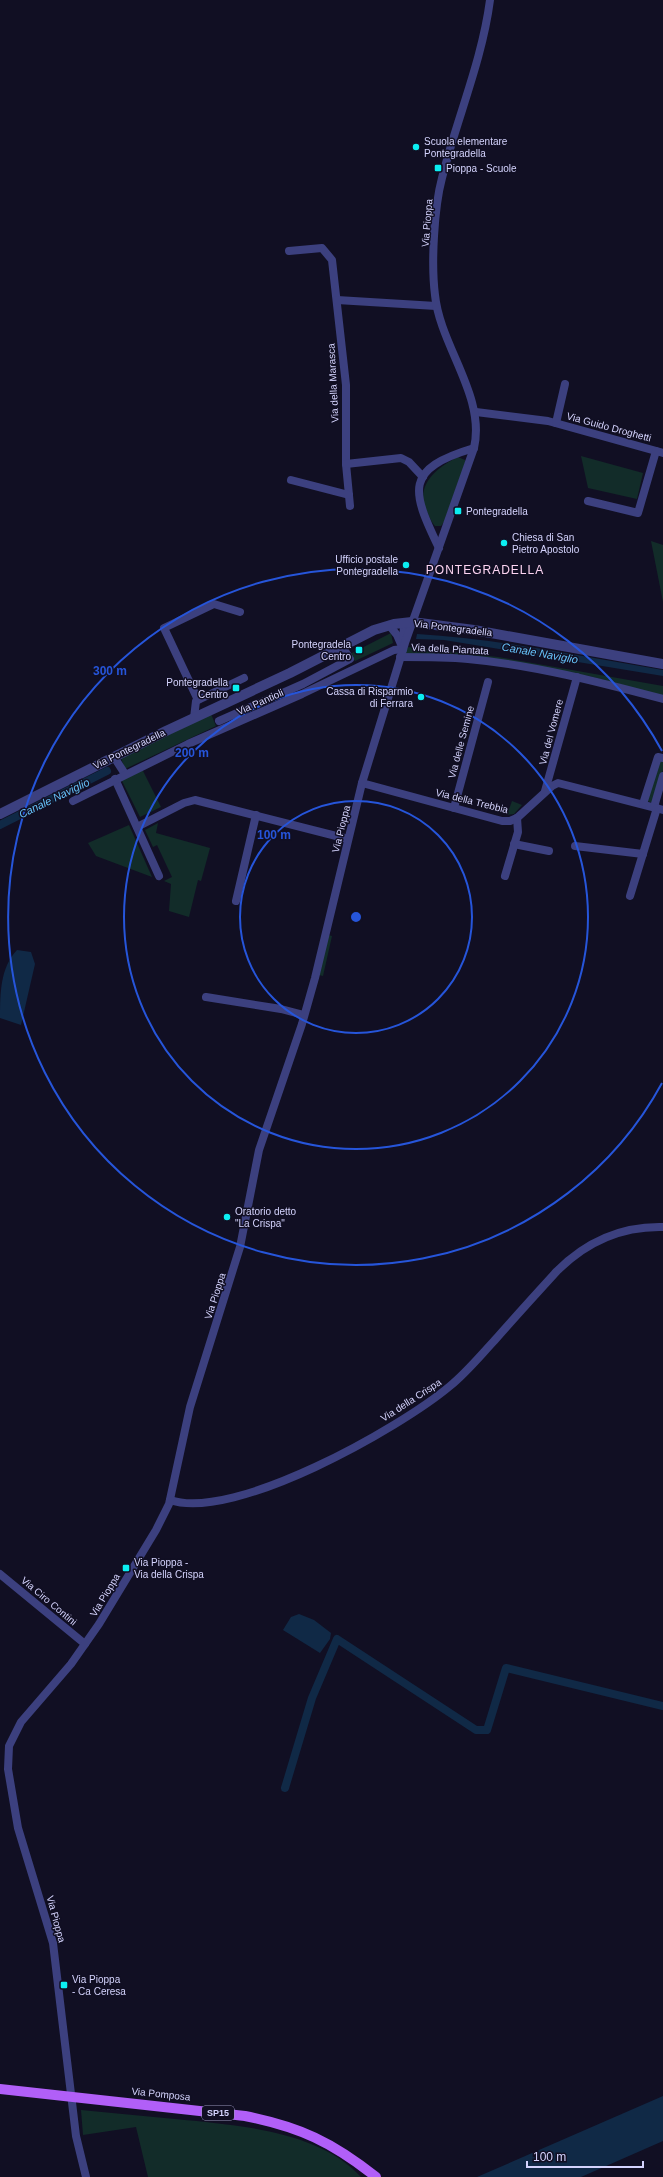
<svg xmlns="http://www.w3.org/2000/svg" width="663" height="2177" font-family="Arial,sans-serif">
  <rect width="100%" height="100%" fill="#110f23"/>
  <g fill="#122c29">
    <path d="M581,456L643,473L637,499L588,488Z"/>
    <path d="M458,457L465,460V463L444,522L441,526H435C431,522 429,515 426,510C415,484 438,467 458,457Z"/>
    <path d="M651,541L663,545V602Z"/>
    <path d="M391,633L393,643L355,661L350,654Z"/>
    <path d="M408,647L498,657L663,686V696L589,676L403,655Z"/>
    <path d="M211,714L216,726L125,769L121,758Z"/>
    <path d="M659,761L663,762V770L653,803L647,801Z"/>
    <path d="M142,769L161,807L140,817L121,779Z"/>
    <path d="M512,801L522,805L514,814L507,815Z"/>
    <path d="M158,823L156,833L210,848L201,881L198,880L189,917L169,911L171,884L164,881L172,877L157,845L153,847L145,830Z"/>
    <path d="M129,825L152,877L96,856L88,843Z"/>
    <path d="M328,935L332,936L323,976L319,975Z"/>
    <path d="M81,2110C112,2113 143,2116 175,2119C234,2125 319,2130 361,2177H148L136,2127L83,2135Z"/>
  </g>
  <g fill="#102946">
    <path d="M417,634C500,639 581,656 663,670V676L444,640L416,639Z"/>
    <path d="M17,950L31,952L35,964L21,1025L0,1018C0,994 0,968 17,950Z"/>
    <path d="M299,1614L314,1620L331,1633L330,1639L320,1653L283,1630L291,1617Z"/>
    <path d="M663,2096V2141L581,2177H477Z"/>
  </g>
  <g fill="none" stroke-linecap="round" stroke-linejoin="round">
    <g stroke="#102946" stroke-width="8">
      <path d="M0,825L107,771"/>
      <path d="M285,1788L312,1698L337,1639L476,1730H487L506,1668L663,1706"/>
    </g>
    <g stroke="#3c407f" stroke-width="8">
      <path d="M289,251L322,248L332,260L346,385V464L350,506"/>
      <path d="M337,300L436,306"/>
      <path d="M476,412L548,421L663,453"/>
      <path d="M556,423L565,384"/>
      <path d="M346,464L401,458L409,462L423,477"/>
      <path d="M291,480L349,495"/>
      <path d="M588,501L638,513L656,451"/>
      <path d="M439,548C411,490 404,469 474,448"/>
      <path d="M389,625L397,635L403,649"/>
      <path d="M403,644L404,623"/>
      <path d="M400,657C423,657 446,657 468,659C534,665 599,682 663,699"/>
      <path d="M198,700L164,628L214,604L240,612"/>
      <path d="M194,718L196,701L244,678"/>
      <path d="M219,721L303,684L350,659L342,646"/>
      <path d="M114,757L125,774"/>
      <path d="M115,779L159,876"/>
      <path d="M362,783L502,821H510L517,818L552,786L558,783L663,810"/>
      <path d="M545,791L577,677"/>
      <path d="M73,801L188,744L302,694L394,650L403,649"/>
      <path d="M643,804L658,757L663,758"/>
      <path d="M654,807L663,776"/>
      <path d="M454,808L488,682"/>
      <path d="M137,827L184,803L195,800L348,839"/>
      <path d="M514,844L549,851"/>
      <path d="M575,846L643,854"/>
      <path d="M505,876L518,832L517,818"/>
      <path d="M630,896L657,808"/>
      <path d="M236,901L256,815"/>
      <path d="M206,997L281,1009L304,1015"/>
      <path d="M170,1500C234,1522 400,1428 450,1386C466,1373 480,1356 494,1341C515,1317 536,1294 557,1271C586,1242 622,1226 663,1227"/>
      <path d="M0,1574L85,1644"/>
      <path d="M86,2177L76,2136L53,1943L18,1828L8,1769L9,1746L21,1722L71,1664L99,1624L156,1530L169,1504L190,1407L240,1247L259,1150L302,1024L315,978L362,783L405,643L474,448C486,396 440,346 435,295C431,264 434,208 442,178C457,118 482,61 490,0"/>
    </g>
    <path stroke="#3c407f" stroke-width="10" d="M0,814L166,731L290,673L374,630L394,624L412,622L474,630L663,664"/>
    <path stroke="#b15ff8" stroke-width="10" d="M0,2089L245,2116C300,2127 332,2142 376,2177"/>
  </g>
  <g fill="none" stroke="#2655da" stroke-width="2">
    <circle cx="356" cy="917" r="116"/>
    <circle cx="356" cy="917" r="232"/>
    <path d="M662 1083A348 348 0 1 1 662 751"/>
  </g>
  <g fill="#0beef1" stroke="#110f23" stroke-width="1.5">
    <circle cx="416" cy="147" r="4"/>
    <rect x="434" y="164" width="8" height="8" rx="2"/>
    <rect x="454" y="507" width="8" height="8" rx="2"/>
    <circle cx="504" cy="543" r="4"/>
    <circle cx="406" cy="565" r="4"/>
    <rect x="355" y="646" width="8" height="8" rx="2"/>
    <rect x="232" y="684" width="8" height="8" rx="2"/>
    <circle cx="421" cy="697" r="4"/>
    <circle cx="227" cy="1217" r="4"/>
    <rect x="122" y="1564" width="8" height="8" rx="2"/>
    <rect x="60" y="1981" width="8" height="8" rx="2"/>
  </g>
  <g text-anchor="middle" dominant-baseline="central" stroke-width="3" stroke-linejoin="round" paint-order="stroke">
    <rect fill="#110f23" stroke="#9a98bc" stroke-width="1" x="202" y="2106" width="32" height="14" rx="3"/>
    <g font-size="9" font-weight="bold" fill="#d4d3fd">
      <text x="218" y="2113">SP15</text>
    </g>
    <g font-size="10" fill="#d4d3fd" stroke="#110f23" text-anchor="start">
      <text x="424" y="141">Scuola elementare<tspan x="424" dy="12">Pontegradella</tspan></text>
      <text x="446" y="168">Pioppa - Scuole</text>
      <text x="466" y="511">Pontegradella</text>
      <text x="512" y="537">Chiesa di San<tspan x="512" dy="12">Pietro Apostolo</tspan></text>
      <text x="398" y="559" text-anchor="end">Ufficio postale<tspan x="398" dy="12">Pontegradella</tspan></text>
      <text x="351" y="644" text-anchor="end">Pontegradela<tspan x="351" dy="12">Centro</tspan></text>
      <text x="228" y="682" text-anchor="end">Pontegradella<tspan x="228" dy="12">Centro</tspan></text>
      <text x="413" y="691" text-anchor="end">Cassa di Risparmio<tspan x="413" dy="12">di Ferrara</tspan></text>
      <text x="235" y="1211">Oratorio detto<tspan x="235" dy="12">"La Crispa"</tspan></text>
      <text x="134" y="1562">Via Pioppa -<tspan x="134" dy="12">Via della Crispa</tspan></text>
      <text x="72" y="1979">Via Pioppa<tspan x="72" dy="12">- Ca Ceresa</tspan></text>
    </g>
    <g font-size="10" fill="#d4d3fd" stroke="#110f23">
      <text transform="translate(427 223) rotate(-85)">Via Pioppa</text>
      <text transform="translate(333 383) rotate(-93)">Via della Marasca</text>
      <text transform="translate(609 427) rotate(15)">Via Guido Droghetti</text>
      <text transform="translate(453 628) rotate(7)">Via Pontegradella</text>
      <text transform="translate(450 649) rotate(3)">Via della Piantata</text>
      <text transform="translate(260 702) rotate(-24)">Via Pantioli</text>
      <text transform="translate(551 732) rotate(-75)">Via del Vomere</text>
      <text transform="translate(461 742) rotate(-75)">Via delle Semine</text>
      <text transform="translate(129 749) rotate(-26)">Via Pontegradella</text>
      <text transform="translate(472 801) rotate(14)">Via della Trebbia</text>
      <text transform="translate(341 829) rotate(-76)">Via Pioppa</text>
      <text transform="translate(215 1296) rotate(-72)">Via Pioppa</text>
      <text transform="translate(411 1400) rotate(-33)">Via della Crispa</text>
      <text transform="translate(105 1595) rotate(-59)">Via Pioppa</text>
      <text transform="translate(49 1601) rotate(40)">Via Ciro Contini</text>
      <text transform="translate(56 1919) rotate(75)">Via Pioppa</text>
      <text transform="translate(161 2094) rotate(6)">Via Pomposa</text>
    </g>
    <g font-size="11" font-style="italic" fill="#66c1f8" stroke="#110f23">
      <text transform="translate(540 653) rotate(10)">Canale Naviglio</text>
      <text transform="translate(54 798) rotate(-26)">Canale Naviglio</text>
    </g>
    <g font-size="12" letter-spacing="1" fill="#fdd5f2" stroke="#110f23">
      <text x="485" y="570">PONTEGRADELLA</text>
    </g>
  </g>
  <circle cx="356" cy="917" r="6" fill="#2655da" stroke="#110f23" stroke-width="2"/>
  <g font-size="12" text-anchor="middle" font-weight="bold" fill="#2655da" stroke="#110f23" stroke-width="3" stroke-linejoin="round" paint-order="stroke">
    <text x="110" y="675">300 m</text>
    <text x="192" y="757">200 m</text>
    <text x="274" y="839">100 m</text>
  </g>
  <path d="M527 2161v6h116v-6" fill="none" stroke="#d4d3fd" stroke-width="2"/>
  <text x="533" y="2161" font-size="12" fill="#d4d3fd" stroke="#110f23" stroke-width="3" paint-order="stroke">100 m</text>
</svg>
